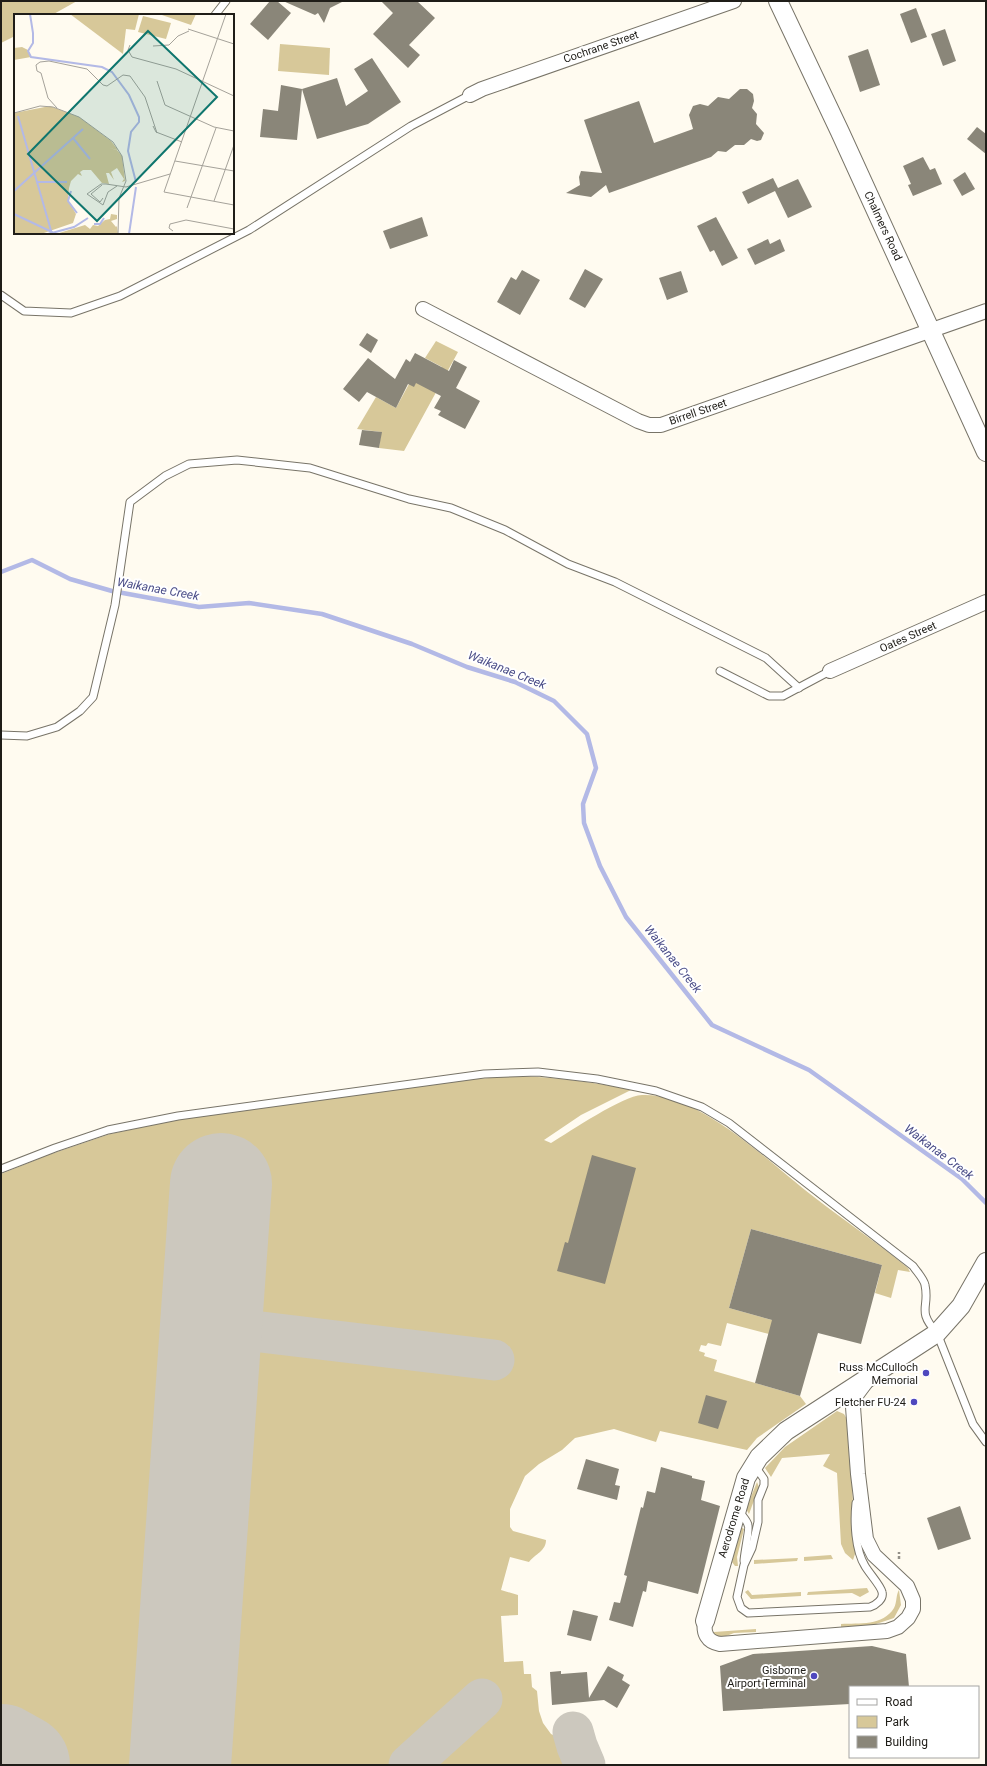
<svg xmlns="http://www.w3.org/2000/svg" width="987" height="1766" font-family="Roboto,sans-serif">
  <rect width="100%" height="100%" fill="#fffbf0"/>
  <g fill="#d7c899">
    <path d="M1,1H77L52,15H15V36L1,43Z"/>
    <path d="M280,44L330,48L329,75L278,71Z"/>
    <path d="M436,341L458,352L404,451L379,448L381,432L357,429L376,397L396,408L409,384L418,380L432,387L442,367L425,358Z"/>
    <path d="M512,1076C552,1077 591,1081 631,1090L581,1115L544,1140L551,1143C571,1131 622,1096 642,1095C701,1093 769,1163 814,1197C845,1221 878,1243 908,1268L910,1272L898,1270L891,1298L875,1293L882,1265L751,1229L729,1308L818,1333L769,1334L727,1323L721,1346L708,1343L706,1346L701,1345L699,1351L705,1353L704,1356L717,1360L714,1371L800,1396L806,1404L757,1438L747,1450L660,1431L656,1442L614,1429L575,1438L562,1450L539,1464L525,1476L510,1509V1527L513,1531L546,1540C546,1551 535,1554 529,1562L510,1557L501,1590L518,1595V1615L501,1616L504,1662L523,1661L524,1674H531L532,1687L537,1691L539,1711L543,1723L551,1734L563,1740L580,1765H1V1174L48,1155L110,1134L181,1119L465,1080Z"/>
    <path d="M837,1411L844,1414L848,1421L856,1551L853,1560L845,1553L841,1544L837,1473L823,1466L830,1454L782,1458L771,1477L765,1468L785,1447Z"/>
    <path d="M757,1482L759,1487L749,1514L746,1509Z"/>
    <path d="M741,1527L744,1529L737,1557L738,1566H735L732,1562Z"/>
    <path d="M831,1555L833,1559L804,1561V1557Z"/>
    <path d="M798,1558L797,1561L754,1564V1560Z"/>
    <path d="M867,1588L869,1592L860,1597L852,1593L807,1595L808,1592Z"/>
    <path d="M748,1590L752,1595L801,1592V1596L751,1599L745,1592Z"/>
    <path d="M899,1590L901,1605L894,1618L873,1625L841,1627V1624C859,1623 883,1626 894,1608C897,1602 896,1594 899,1590Z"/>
    <path d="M756,1629V1632L734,1633L721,1638L713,1635L714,1632Z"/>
  </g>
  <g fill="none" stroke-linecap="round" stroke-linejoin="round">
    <path stroke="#b3b9e6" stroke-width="4.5" d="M1,572L32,560L70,579L112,591L199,607L249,603L322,614L412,644L467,667L515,682L554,701L587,734L596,768L583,804L584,823L600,866L626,917L712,1025L809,1070L962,1179L986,1203"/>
    <g stroke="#ccc8be" stroke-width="41">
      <path d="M211,1326L494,1360"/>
      <path d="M573,1732L577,1746L585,1765"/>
      <path d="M409,1765L482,1699"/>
    </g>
    <g stroke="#ccc8be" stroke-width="102">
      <path d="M1,1755L19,1765"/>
      <path d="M180,1765L221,1184"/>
    </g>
  </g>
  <g fill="#8a8679">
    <path d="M270,1H277L291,13L268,40L250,24Z"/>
    <path d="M283,1H344L330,8L324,23L318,13L315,15Z"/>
    <path d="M381,1H417L435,18L409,45L420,55L408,68L373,34L393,13Z"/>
    <path d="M916,8L927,37L911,43L900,14Z"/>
    <path d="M945,29L956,61L943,66L931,34Z"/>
    <path d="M868,49L880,85L860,92L848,56Z"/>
    <path d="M372,58L401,102L368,124L317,139L302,89L297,140L260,137L263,109L278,111L281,85L302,89L337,78L346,106L368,91L354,69Z"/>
    <path d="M740,89H747L753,94L754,101L752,108L757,114L756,124L764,133L761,140L757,141L751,139L744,145H735L726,152L718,151L711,157L609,193L606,185L591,197L566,193L580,185L579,177L581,171L602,173L584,120L639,101L654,143L693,129L689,115L693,106L700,104L708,106L718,97L729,99Z"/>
    <path d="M977,127L986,134V154L967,139Z"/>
    <path d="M923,157L930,170L935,168L942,184L913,196L908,185L911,184L903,166Z"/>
    <path d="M965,172L975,189L962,196L953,180Z"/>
    <path d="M773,178L778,188L798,179L812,207L788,218L775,191L748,204L742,192Z"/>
    <path d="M422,217L428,236L390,249L383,231Z"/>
    <path d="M716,217L738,258L722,266L714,250L710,252L697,226Z"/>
    <path d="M768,239L770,244L780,239L785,251L755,265L747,249Z"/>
    <path d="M585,269L603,279L585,308L569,299Z"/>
    <path d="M522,270L540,280L520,315L497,302L511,277L516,280Z"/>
    <path d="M681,271L688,292L667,300L659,278Z"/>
    <path d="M367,333L378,340L371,353L359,345Z"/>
    <path d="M415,353L449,371L454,360L467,367L456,388L480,401L465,429L438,415L441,411L434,408L441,396L416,383L414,387L408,384L396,408L367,392L359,402L343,389L368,358L395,379L406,359L410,362Z"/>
    <path d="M362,430L382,432L379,448L359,445Z"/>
    <path d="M592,1155L636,1168L605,1284L557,1271L565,1242L568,1243Z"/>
    <path d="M751,1229L882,1265L861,1344L818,1333L800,1396L755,1383L772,1320L729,1308Z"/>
    <path d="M706,1395L727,1401L718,1429L698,1423Z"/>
    <path d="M586,1459L619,1469L615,1485L620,1486L617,1500L577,1489Z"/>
    <path d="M661,1467L692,1476V1478L705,1481L701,1500L720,1506L698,1594L648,1581L646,1592L643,1591L633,1627L609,1620L614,1602L620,1603L627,1576L624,1575L641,1507L643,1508L647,1491L655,1493Z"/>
    <path d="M960,1506L971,1539L938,1550L927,1518Z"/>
    <path d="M573,1610L598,1616L591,1641L567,1635Z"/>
    <path d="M872,1646L906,1654L909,1687H850V1704L723,1711L720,1666L753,1654Z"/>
    <path d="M608,1666L624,1675L622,1680L630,1685L617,1708L604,1700L552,1705L550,1672L561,1671V1674L587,1672L589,1698Z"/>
  </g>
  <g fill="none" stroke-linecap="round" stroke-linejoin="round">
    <defs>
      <g id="service">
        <path d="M215,15L226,1"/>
        <path d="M1,295L24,311L71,313L120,296L249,230L411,126L470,95"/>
        <path d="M720,671L769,696H783L830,671"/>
        <path d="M1,735L27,736L57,727L80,711L93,697L115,605L130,502L165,476L189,464L237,460L310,468L409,499L451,508L505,530L568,564L615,582L766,658L799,688"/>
        <path d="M1,1169L55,1148L108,1130L178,1116L484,1074L538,1072L597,1079L656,1091L702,1107L729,1123L913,1266C917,1272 924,1279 925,1285C930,1308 916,1310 937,1333L973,1424L986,1442"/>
        <path d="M756,1464L757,1469L764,1479V1485L758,1500V1522L752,1548L744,1565L737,1597L741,1608L748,1613L870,1607C876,1605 884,1599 882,1592C881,1586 869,1573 865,1566C855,1550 854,1521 856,1503"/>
        <path d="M739,1511C742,1516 747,1520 748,1525C750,1528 744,1555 744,1561"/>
      </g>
      <g id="minor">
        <path d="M470,95L482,89L734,1"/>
        <path d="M423,309L638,421L649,425H661L986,311"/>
        <path d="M830,671L986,602"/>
        <path d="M705,1621C703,1633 707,1642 720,1644L887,1631L898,1627L908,1618L913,1609V1600L907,1586L874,1555L866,1539L858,1474L853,1407L857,1394L866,1382"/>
      </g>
      <g id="tertiary">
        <path d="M778,1L840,132L986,452"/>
        <path d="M705,1621L746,1478L759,1457L786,1431L937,1333L961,1306L986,1262"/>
      </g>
    </defs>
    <use href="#service" stroke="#787468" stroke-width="9"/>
    <use href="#minor" stroke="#787468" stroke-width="16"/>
    <use href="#tertiary" stroke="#787468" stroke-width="20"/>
    <path stroke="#939088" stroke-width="2.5" stroke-dasharray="3 2" stroke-linecap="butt" d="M899,1559V1552"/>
    <use href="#service" stroke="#fff" stroke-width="7"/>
    <use href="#minor" stroke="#fff" stroke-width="14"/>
    <use href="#tertiary" stroke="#fff" stroke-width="18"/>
  </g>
  <g fill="#4e47be" stroke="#fff" stroke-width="1.5">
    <circle cx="926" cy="1373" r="4"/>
    <circle cx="914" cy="1402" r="4"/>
    <circle cx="814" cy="1676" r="4"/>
  </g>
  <g text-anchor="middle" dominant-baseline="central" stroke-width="4" stroke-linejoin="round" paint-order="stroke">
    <g font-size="11" fill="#1f1d18" stroke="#fff">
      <text transform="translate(601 47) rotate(-19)">Cochrane Street</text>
      <text transform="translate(883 226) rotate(65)">Chalmers Road</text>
      <text transform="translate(698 412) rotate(-19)">Birrell Street</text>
      <text transform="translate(908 637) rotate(-24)">Oates Street</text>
      <text transform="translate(734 1518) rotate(-73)">Aerodrome Road</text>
    </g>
    <g font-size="11" fill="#1f1d18" stroke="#fff" text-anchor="end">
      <text x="918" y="1367">Russ McCulloch<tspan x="918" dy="13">Memorial</tspan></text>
      <text x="906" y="1402">Fletcher FU-24</text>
      <text x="806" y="1670">Gisborne<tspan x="806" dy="13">Airport Terminal</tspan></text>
    </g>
    <g font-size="12" font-style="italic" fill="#494c87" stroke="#fff">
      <text transform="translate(158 589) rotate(10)">Waikanae Creek</text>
      <text transform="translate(507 670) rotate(22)">Waikanae Creek</text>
      <text transform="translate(673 959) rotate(51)">Waikanae Creek</text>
      <text transform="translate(939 1152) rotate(37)">Waikanae Creek</text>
    </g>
  </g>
  <g transform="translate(14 14)">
    <rect width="220" height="220" fill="#fffbf0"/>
    <path d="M56,0H125L121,16L112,15L109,40ZM145,0H182L177,11ZM129,2L157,9L152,25L124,18ZM8,33L14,36L17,43L0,46V34ZM36,92L65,103L97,127L104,136L95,134L103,136L108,142L111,167L108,168L110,165L103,154L97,158L100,166L95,159H92L95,170L88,169L77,156H69L66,158L68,162L64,160L57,167L55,174L54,186L62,200L59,209L27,220H0V99ZM97,200L103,201V205L97,207L102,213L103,212L104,220H42L71,211L76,215L79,211L84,212L91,206L96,205Z" fill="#d7c899"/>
    <path fill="none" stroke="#b3b9e6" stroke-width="2" d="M16,0L19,19V29L14,37L17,43L88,53L98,58L115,81L125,103V108L117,118L114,137L122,168M4,102L38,220M59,124L76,145M23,168H53M0,177L69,115M57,177L54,187L63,199M0,200L40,219M80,210H86L90,204M34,220L60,213L74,204M115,220L122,173"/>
    <path fill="none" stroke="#a5a29a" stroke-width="1" d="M212,0L150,178L220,191M174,15L220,30M116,31L114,36L118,43L162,55L220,82M139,32L155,31L164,22L175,17M143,67L151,91L200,113L220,117M43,94L34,84L27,59L23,57L22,51L26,48L35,47L73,55L89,71L93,72L109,61L116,62L131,83L143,119M0,99L26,92L39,93L65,103L99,128L108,142L112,167L105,184L104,220M139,112L142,118L168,128M161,147L220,157M88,171L77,180L86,188L89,184M103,172L94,178L89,191L73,180L87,170H92L112,173L156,160M200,187L220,131M173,194L202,114M159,217L155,214L156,210L172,206L220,215"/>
    <path fill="#0f766e" fill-opacity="0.15" stroke="#0f766e" stroke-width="2" d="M134,17L203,83L83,207L14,140Z"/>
    <rect width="220" height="220" fill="none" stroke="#1f1d18" stroke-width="2"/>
  </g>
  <rect width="987" height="1766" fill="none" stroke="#1f1d18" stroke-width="4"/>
  <rect x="849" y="1686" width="130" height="72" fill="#ffffff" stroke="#a5a5a3"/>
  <rect x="857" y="1699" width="20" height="6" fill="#ffffff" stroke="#a5a5a3"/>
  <text x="885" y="1706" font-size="12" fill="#1f1d18">Road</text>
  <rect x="857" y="1716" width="20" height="12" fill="#d7c899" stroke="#a5a5a3"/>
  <text x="885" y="1726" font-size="12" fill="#1f1d18">Park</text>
  <rect x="857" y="1736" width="20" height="12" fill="#8a8679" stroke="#a5a5a3"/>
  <text x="885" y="1746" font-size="12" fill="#1f1d18">Building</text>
</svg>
